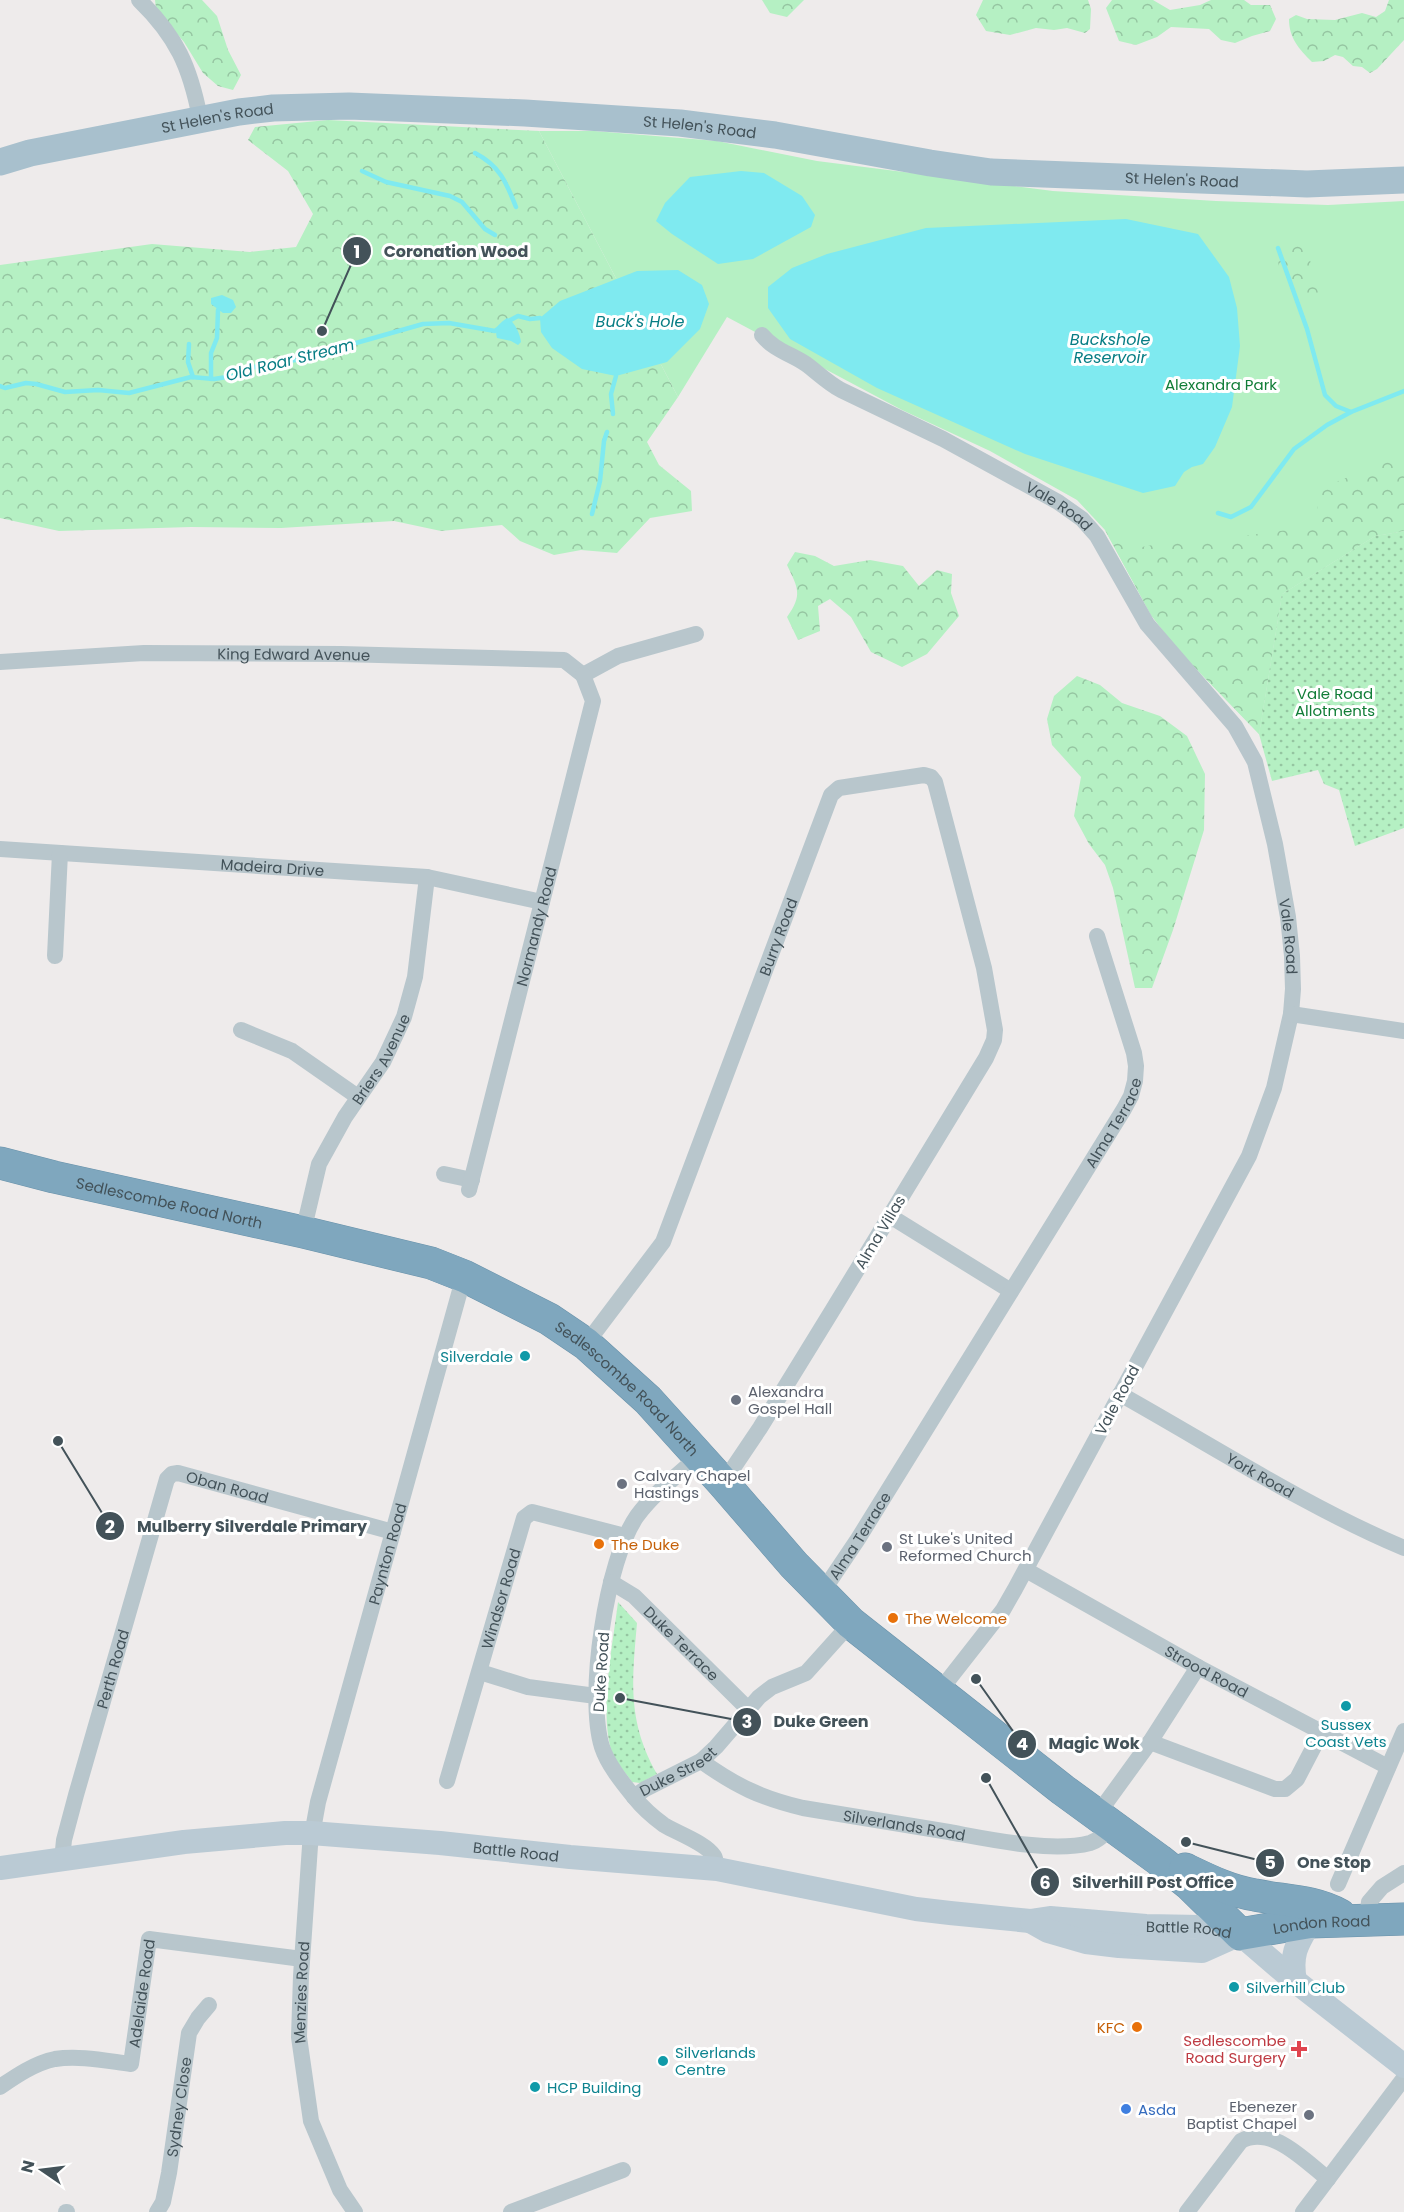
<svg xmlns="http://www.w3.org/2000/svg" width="1404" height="2212" font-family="Poppins,sans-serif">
  <defs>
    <pattern id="forest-crowns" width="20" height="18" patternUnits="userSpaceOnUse" patternTransform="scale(1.5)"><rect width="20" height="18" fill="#b5f0c3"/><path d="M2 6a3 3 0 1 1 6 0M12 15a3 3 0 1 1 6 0" fill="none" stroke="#95c5a1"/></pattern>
    <pattern id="garden-dots" width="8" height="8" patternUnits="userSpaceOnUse" patternTransform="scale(1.5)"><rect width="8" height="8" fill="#b5f0c3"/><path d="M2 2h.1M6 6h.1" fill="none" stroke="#95c5a1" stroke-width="1.8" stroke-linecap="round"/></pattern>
  </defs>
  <rect width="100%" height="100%" fill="#eeebeb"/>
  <path fill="#b5f0c3" d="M539,131H594L717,141L817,161L1053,191L1216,201L1328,205L1404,201V531L1375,536L1282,594L1259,734L1178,650L1151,615L1105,530L1077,500L990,451L902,410L727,317L678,397Z"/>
  <g fill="url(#forest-crowns)">
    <path d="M155,0H202L217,16L228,50L241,75L233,90L218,86L203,73L184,42L156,9Z"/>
    <path d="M762,0H804L787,17L770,13Z"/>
    <path d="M983,0H1088L1091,9L1090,29L1085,33L1067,28L1054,30L1036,28L1010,35L986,31L976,15Z"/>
    <path d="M1112,0H1153L1170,10L1200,5L1211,0H1244L1251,5H1270L1276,19L1270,31L1252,36L1235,43L1221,40L1209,29L1171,27L1157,37L1136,45L1119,41L1106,8Z"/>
    <path d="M1389,0H1404V40L1377,69L1370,73L1362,67L1353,66L1343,57L1335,55L1324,61L1312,62C1299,49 1289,38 1289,19L1296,15L1307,19L1335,20L1362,13L1376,17L1385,11Z"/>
    <path d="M328,120L539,131L678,397L647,442L659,465L691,491L692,511L650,518L617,553L581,550L554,555L520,541L502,525L441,531L394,521L281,528L191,527L59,531L0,518V265L152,244L250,252L296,247L313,214L288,171L248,140L255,127Z"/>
    <path d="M1302,229L1320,299L1302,294L1281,277L1277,256L1293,232Z"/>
    <path d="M1404,460V531L1375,536L1282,594L1259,734L1178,650L1151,615L1105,530L1131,549L1169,542L1219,539L1317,526L1318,493L1324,487L1382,463Z"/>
    <path d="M795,552L815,556L834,566L870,560L903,566L919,586L937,570L952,574L951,593L959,616L927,654L902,667L871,652L851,617L830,599L818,606L820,631L798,640L787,617C803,595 798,588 787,565Z"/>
    <path d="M1077,676L1100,685L1122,703L1160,716L1187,736L1205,774L1204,830L1173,930L1152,988H1135L1113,888L1105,865L1089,844L1074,816L1081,777L1052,745L1047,719L1054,696Z"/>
  </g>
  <g fill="url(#garden-dots)">
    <path d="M1404,531V828L1355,846L1339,790L1324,784L1318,770L1272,781L1259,734L1282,594L1375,536Z"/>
    <path d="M618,1602L637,1623C632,1681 627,1721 657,1774L640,1783L632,1782C626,1773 617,1764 613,1755C598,1716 613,1644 618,1602Z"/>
  </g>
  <g fill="#7feaf0">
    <path d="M741,171L764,173L802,196L815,215L811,227L753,259L718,264L672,234L656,221L665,203L690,177Z"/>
    <path d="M1126,219L1198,234L1229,277L1237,308L1240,346L1232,407L1215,447L1203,464L1192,467L1184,472L1175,486L1143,493L1025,454L877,388L790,339L768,308V287L792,268L827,254L926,228Z"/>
    <path d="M678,270L702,285L709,304L700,329L667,362L616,376L582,369L552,348L541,332L540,318L560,301L637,271Z"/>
    <path d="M222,295L233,300L236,307L231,313H223L211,304V298Z"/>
    <path d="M507,318C514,321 520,333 521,342L518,345L511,341L497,338C494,327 499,324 507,318Z"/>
  </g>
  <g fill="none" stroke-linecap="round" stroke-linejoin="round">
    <g stroke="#7feaf0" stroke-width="4.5">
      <path d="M475,153C500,166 506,182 516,207"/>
      <path d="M362,171L386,182L450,196L462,202L485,229L495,235"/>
      <path d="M1278,248L1307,329L1325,395L1336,406L1351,412"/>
      <path d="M505,323L518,316L530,319L540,318"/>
      <path d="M189,344L188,362L193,377"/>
      <path d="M211,379V353L217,338L218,310"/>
      <path d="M0,386L5,388L26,383L36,384L65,392L98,390L129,393L191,377L214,379L233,376L262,364L296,360L423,324L449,323L495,331L499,328"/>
      <path d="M613,414L611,394L616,376"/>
      <path d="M1218,513L1231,517L1251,507L1294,449L1327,425L1351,412L1404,391"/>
      <path d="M592,514L600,481L604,441L607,432"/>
    </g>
    <defs>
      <g id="highway">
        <path id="s20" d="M0,1163L54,1177L303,1232L431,1263L464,1276L549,1319L586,1344L648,1400L723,1483L794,1565L851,1623L1063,1790L1159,1860L1189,1884L1240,1934L1310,1922L1404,1919"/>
        <path d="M1185,1869C1208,1880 1230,1891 1255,1895C1284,1901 1313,1900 1340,1915"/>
      </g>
    </defs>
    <use href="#highway" stroke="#6a92aa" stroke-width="33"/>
    <g stroke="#b8c6cc" stroke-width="16">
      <path d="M139,0C177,37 190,67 200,118"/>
      <path id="s1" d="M762,335C774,350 791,354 806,364C818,373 828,383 841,390L943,439L1058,502L1082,519L1097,536L1147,624L1235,726L1255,762L1275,844L1288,917L1292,956L1293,989L1291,1014L1274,1088L1249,1156L1015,1589L1003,1610L938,1693"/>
      <path id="s2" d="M0,662L144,653L341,654L564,660L583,675"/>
      <path d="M583,675L618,656L696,634"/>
      <path id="s3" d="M0,849L427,877L542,902"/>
      <path d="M55,956L60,853"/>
      <path d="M1291,1014L1404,1031"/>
      <path d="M241,1030L292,1051L358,1097"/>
      <path d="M444,1174L472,1180"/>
      <path id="s4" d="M469,1190L593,701L583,675"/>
      <path d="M890,1216L1011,1291"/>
      <path id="s5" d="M303,1232L319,1164L345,1117L383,1062L404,1017L415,977L427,877"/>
      <path id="s6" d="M586,1344L663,1242L831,795L839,788L924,775L931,777L935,782L984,968L995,1030L994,1040L986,1058L832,1311L760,1428L723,1483"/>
      <path id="s7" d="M1120,1394C1213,1446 1307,1507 1404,1548"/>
      <path d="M699,1456C678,1475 654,1493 637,1516C606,1560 586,1696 602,1747C608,1765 622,1782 634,1797C642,1807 653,1817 664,1825C677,1833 706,1843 714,1856C716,1859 716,1865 717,1869"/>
      <path id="s8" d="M1026,1570L1198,1667L1388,1767"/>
      <path id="s9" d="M611,1582L634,1596L748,1709"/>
      <path id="s10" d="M821,1594L858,1539L1124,1109L1131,1096L1135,1081L1136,1066L1134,1053L1097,936"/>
      <path d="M480,1672L528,1687L596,1696"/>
      <path d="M1150,1742L1275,1789H1285L1297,1779L1321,1733"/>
      <path id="s11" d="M701,1761C736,1786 761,1798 803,1808C852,1816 900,1824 949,1832C988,1839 1052,1853 1090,1843C1100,1840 1105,1833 1111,1826"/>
      <path id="s12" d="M447,1781L524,1518L532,1512L625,1536"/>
      <path id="s13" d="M634,1797L645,1789L701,1761L716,1747L759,1697L772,1687L806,1673L851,1623"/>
      <path d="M1097,1815L1150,1742L1198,1667"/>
      <path id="s14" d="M62,1860L64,1840L76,1795L167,1479L172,1474L178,1473L393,1532"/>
      <path d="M1338,1884L1404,1731"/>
      <path d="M1367,1920L1369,1902L1382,1887L1404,1873"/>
      <path id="s15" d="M0,2087C16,2076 35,2063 55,2059C79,2055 107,2061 131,2064L149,1939L302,1959"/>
      <path d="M66,2212H67"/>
      <path id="s16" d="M157,2212L163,2202L169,2173L189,2033L198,2018L209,2005"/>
      <path id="s17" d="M355,2212L340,2190L311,2121L299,2037L301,1976L310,1846L318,1802L464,1276"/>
      <path d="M511,2212L623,2170"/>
      <path d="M1187,2212L1241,2141C1271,2124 1305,2161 1328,2179"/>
      <path d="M1303,2212L1404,2078"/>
    </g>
    <g stroke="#bacad4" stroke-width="24">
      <path id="s18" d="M0,1868L184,1842L285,1833H311L440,1843L570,1857L717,1869L916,1909L950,1913L1030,1921L1050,1918L1146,1926L1200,1927L1240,1934"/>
      <path d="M1032,1922L1048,1931L1086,1942L1119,1946L1202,1951L1240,1934"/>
      <path d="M1240,1934L1295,1981L1404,2066"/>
      <path d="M1295,1981C1290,1954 1297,1944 1310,1922"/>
    </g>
    <path stroke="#a8c0cd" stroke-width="27" id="s19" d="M0,162L30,153L239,112L273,108L349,106L525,113L680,123L775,135L930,163L991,172L1307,184L1404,180"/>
    <use href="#highway" stroke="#7fa7be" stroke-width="32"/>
  </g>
  <g fill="#0f9aa8" stroke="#fff" stroke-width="2">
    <circle cx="525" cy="1356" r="6"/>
    <circle cx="1346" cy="1706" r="6"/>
    <circle cx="1234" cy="1987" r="6"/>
    <circle cx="663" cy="2061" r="6"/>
    <circle cx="535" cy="2087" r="6"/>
  </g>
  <g fill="#6b7280" stroke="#fff" stroke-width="2">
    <circle cx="736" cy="1400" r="6"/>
    <circle cx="622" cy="1484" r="6"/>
    <circle cx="887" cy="1547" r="6"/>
    <circle cx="1309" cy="2115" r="6"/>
  </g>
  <g fill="#e8710a" stroke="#fff" stroke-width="2">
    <circle cx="599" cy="1544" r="6"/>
    <circle cx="893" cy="1618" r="6"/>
    <circle cx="1137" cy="2027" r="6"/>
  </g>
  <path fill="#e0444e" stroke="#fff" stroke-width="2" d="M1296 2040h6v6h6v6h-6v6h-6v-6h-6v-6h6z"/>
  <circle fill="#3f7fe0" stroke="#fff" stroke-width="2" cx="1126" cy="2109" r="6"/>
  <g text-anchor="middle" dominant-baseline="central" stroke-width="6" stroke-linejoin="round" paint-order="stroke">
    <g font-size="15" fill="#435259" stroke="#fff">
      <text stroke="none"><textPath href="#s19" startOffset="222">St Helen's Road</textPath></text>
      <text stroke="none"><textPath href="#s19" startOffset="706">St Helen's Road</textPath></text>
      <text stroke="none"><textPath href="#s19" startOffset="1192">St Helen's Road</textPath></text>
      <text stroke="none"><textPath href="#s1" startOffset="344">Vale Road</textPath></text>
      <text stroke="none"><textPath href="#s2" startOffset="294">King Edward Avenue</textPath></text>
      <text stroke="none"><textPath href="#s3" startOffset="273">Madeira Drive</textPath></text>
      <text stroke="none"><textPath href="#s4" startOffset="272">Normandy Road</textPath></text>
      <text stroke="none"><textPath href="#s6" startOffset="454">Burry Road</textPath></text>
      <text stroke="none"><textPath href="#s1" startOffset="848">Vale Road</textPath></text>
      <text stroke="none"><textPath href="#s5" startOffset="192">Briers Avenue</textPath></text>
      <text stroke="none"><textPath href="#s10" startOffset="555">Alma Terrace</textPath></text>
      <text stroke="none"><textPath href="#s20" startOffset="174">Sedlescombe Road North</textPath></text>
      <text transform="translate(880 1232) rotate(-59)">Alma Villas</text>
      <text stroke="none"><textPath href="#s20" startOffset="678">Sedlescombe Road North</textPath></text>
      <text transform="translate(1117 1400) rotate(-62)">Vale Road</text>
      <text stroke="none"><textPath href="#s7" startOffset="162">York Road</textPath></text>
      <text stroke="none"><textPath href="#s14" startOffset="460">Oban Road</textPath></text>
      <text stroke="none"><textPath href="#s10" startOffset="70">Alma Terrace</textPath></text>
      <text stroke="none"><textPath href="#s17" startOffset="680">Paynton Road</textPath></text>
      <text stroke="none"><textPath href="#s12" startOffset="190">Windsor Road</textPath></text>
      <text stroke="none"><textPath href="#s9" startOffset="94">Duke Terrace</textPath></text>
      <text stroke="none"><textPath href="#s14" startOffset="198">Perth Road</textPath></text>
      <text stroke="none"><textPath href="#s8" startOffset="207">Strood Road</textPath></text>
      <text transform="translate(601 1672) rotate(-86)">Duke Road</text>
      <text stroke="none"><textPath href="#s13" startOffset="51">Duke Street</textPath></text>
      <text stroke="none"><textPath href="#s11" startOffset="216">Silverlands Road</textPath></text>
      <text stroke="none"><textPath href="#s18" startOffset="519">Battle Road</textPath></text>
      <text stroke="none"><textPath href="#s20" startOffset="1584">London Road</textPath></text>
      <text stroke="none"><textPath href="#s18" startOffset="1198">Battle Road</textPath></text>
      <text stroke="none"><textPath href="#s17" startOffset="231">Menzies Road</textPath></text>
      <text stroke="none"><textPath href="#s15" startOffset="210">Adelaide Road</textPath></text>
      <text stroke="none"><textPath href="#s16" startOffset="108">Sydney Close</textPath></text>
    </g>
    <g font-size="15" fill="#117d37" stroke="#fff">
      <text x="1221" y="384">Alexandra Park</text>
      <text x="1335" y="693">Vale Road<tspan x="1335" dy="17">Allotments</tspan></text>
    </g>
    <g font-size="15" fill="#0d838f" stroke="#fff" text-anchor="start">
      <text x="513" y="1356" text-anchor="end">Silverdale</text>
      <text x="1346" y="1724" text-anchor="middle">Sussex<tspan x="1346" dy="17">Coast Vets</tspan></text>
      <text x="1246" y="1987">Silverhill Club</text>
      <text x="675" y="2052">Silverlands<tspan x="675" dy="17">Centre</tspan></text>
      <text x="547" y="2087">HCP Building</text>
    </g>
    <g font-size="15" fill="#5b616d" stroke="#fff" text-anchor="start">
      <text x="748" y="1391">Alexandra<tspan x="748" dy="17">Gospel Hall</tspan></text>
      <text x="634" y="1475">Calvary Chapel<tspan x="634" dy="17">Hastings</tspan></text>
      <text x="899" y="1538">St Luke's United<tspan x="899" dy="17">Reformed Church</tspan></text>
      <text x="1297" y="2106" text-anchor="end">Ebenezer<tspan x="1297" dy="17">Baptist Chapel</tspan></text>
    </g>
    <g font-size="15" fill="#c56008" stroke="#fff" text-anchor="start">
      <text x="611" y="1544">The Duke</text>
      <text x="905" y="1618">The Welcome</text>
      <text x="1125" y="2027" text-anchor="end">KFC</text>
    </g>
    <g font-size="15" fill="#be3a42" stroke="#fff" text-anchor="end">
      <text x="1286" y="2040">Sedlescombe<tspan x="1286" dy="17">Road Surgery</tspan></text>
    </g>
    <g font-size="15" fill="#366cbe" stroke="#fff" text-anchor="start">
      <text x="1138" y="2109">Asda</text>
    </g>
    <g font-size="16" font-style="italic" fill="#077d84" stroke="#fff">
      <text x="640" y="321">Buck's Hole</text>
      <text x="1110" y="339">Buckshole<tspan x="1110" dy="18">Reservoir</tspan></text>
      <text transform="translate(290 360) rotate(-14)">Old Roar Stream</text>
    </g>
  </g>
  <path fill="none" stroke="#435259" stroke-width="2" d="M322 331L357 251M58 1441L110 1526M620 1698L747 1722M976 1679L1022 1744M1186 1842L1270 1863M986 1778L1045 1882"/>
  <g fill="#435259" stroke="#fff" stroke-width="2">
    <circle cx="322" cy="331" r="6"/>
    <circle cx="58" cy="1441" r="6"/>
    <circle cx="620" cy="1698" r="6"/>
    <circle cx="976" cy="1679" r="6"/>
    <circle cx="1186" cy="1842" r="6"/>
    <circle cx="986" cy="1778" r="6"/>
    <circle cx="357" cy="251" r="15"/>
    <circle cx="110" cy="1526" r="15"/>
    <circle cx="747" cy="1722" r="15"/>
    <circle cx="1022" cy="1744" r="15"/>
    <circle cx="1270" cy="1863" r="15"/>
    <circle cx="1045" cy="1882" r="15"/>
  </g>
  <g font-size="18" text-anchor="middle" font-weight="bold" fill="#fff">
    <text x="357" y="258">1</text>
    <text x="110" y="1533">2</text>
    <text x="747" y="1728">3</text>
    <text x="1022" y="1750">4</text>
    <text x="1270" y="1869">5</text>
    <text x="1045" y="1889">6</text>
  </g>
  <g font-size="16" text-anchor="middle" font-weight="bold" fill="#435259" stroke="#fff" stroke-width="6" stroke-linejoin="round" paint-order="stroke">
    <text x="456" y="257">Coronation Wood</text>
    <text x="252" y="1532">Mulberry Silverdale Primary</text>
    <text x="821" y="1727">Duke Green</text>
    <text x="1094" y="1749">Magic Wok</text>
    <text x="1334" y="1868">One Stop</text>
    <text x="1153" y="1888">Silverhill Post Office</text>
  </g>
  <g transform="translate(42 2170) rotate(284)" stroke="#ffffff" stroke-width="4.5" paint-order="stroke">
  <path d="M0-4.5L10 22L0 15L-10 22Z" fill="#435259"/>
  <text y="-9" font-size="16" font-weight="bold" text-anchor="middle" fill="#435259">N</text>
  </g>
</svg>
